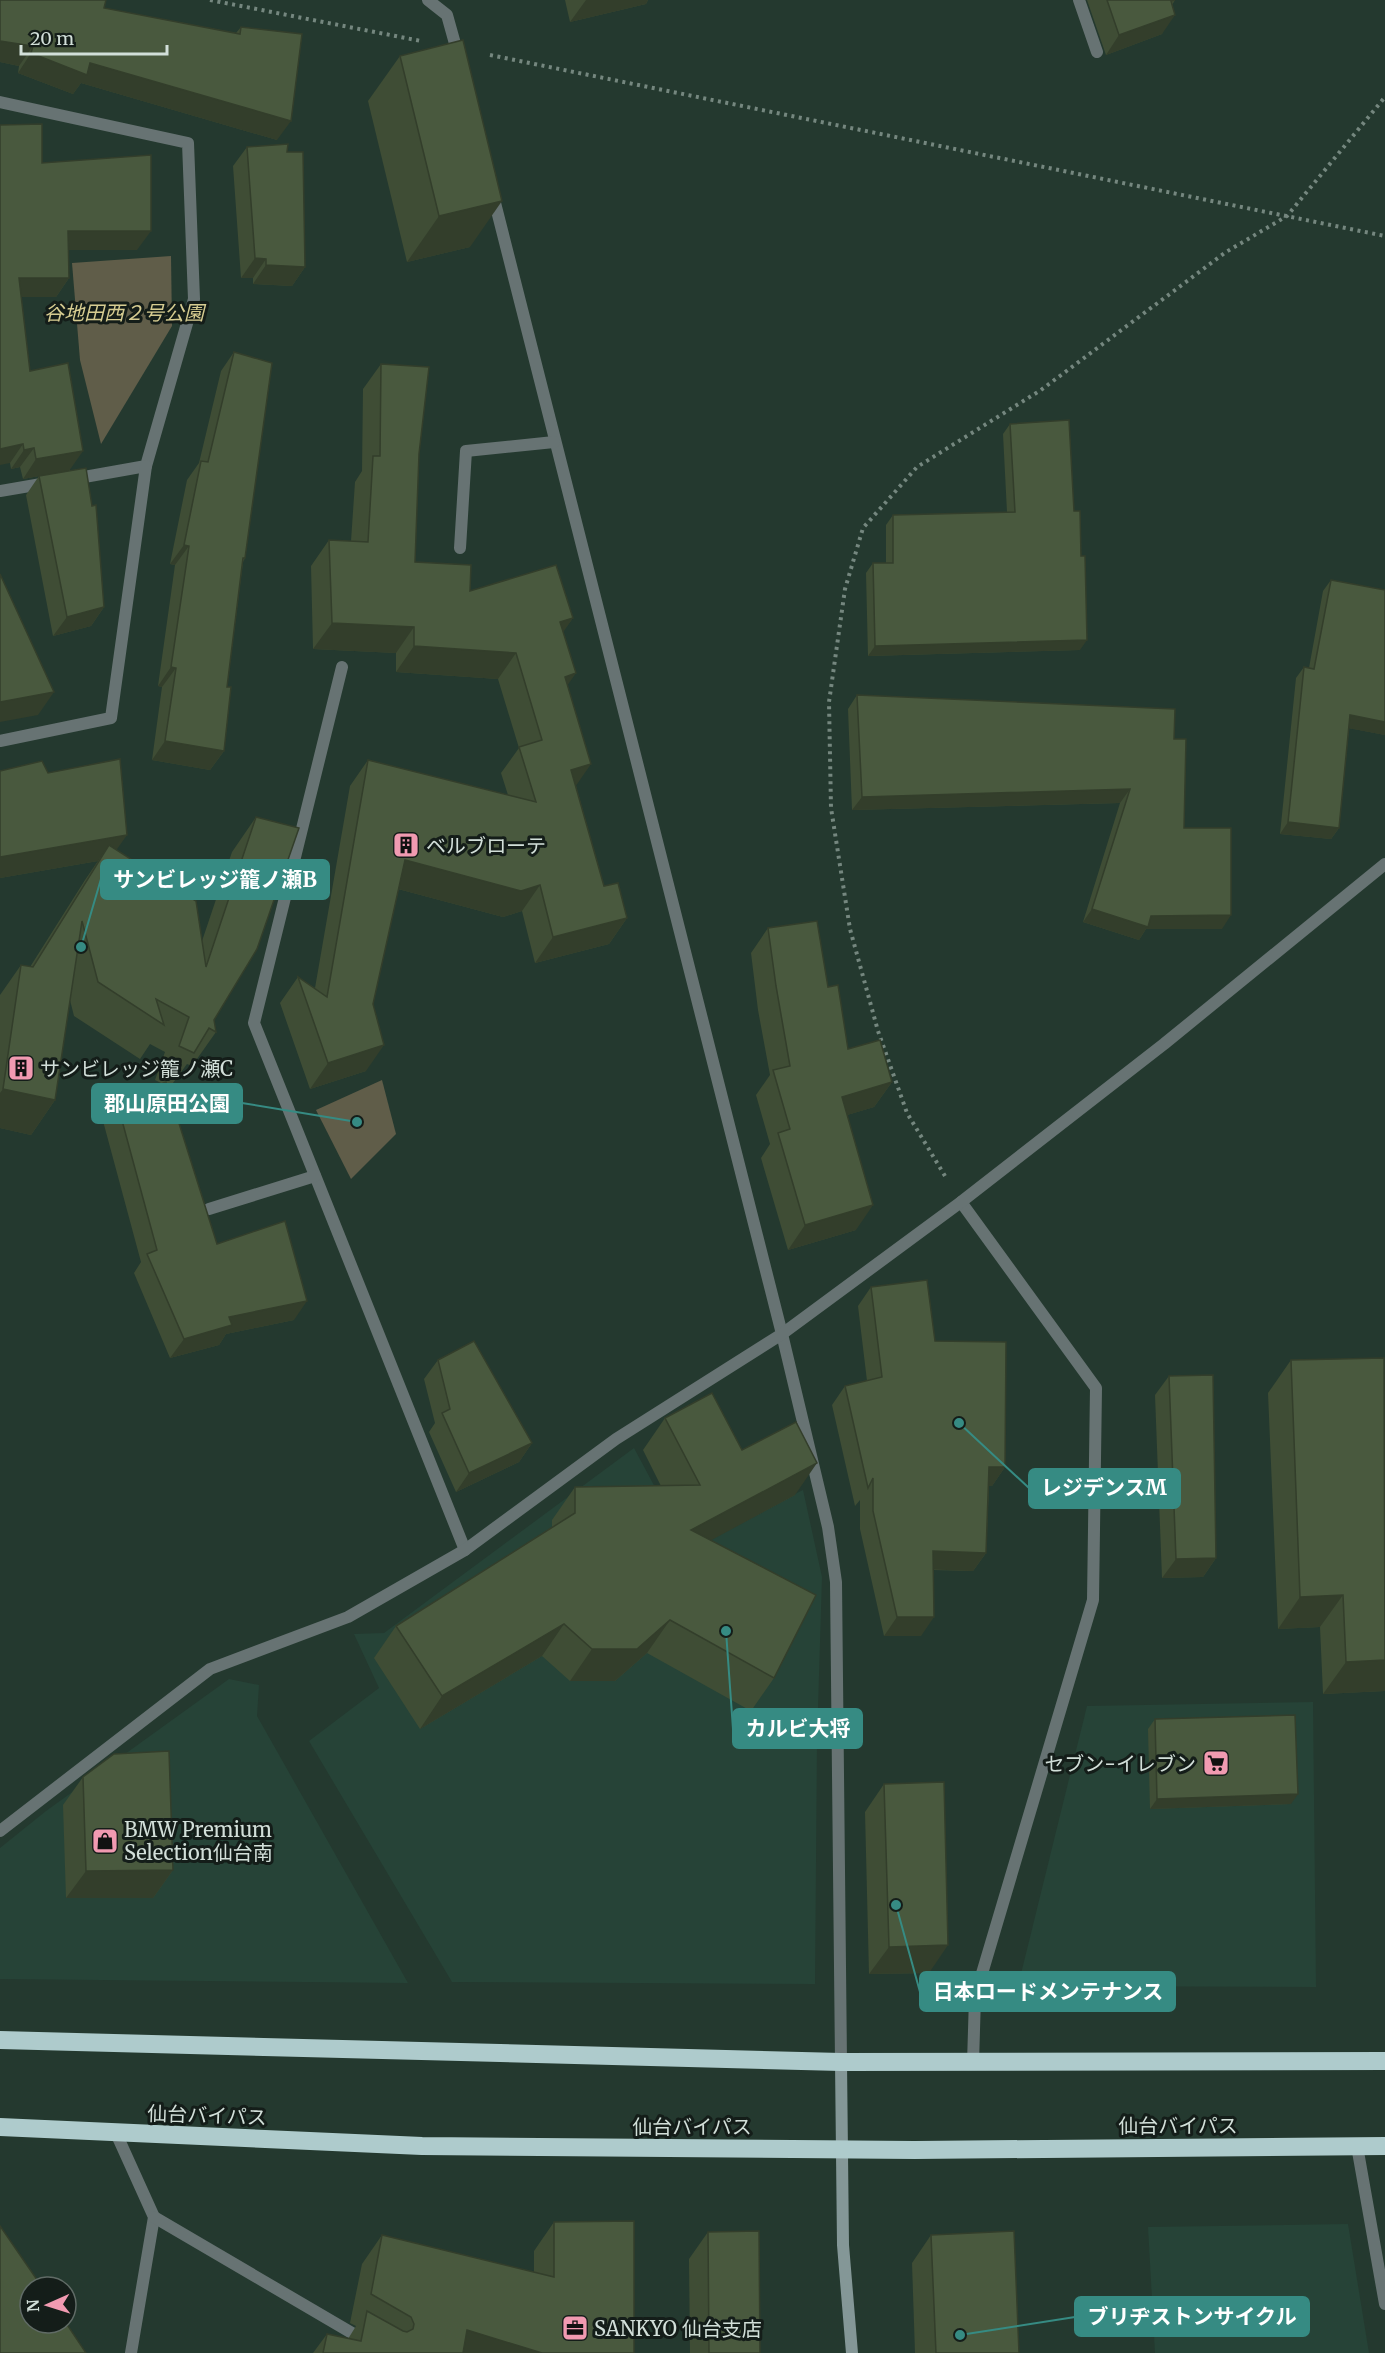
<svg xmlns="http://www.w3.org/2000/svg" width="1385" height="2353" font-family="Merriweather,'Noto Sans JP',serif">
  <rect width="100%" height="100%" fill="#24392f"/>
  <g fill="#264337">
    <path d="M634,1448L687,1547L803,1490L822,1577L817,1741L815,1984L452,1982L309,1741L379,1688L354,1634L384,1633Z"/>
    <path d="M229,1679L259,1685L257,1716L408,1983L0,1979V1848L46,1811Z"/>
    <path d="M1313,1702L1316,1987L1018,1986L1087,1706Z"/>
    <path d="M1348,2224L1369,2353H1155L1148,2227Z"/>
  </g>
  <g fill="#605d49">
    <path d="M171,256L172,326L101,444L80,360L72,263Z"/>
    <path d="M382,1080L396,1134L351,1179L316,1110Z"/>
  </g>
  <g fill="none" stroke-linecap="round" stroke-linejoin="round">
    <g stroke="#75877f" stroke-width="4" stroke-dasharray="3 4.5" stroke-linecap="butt">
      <path d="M210,0L421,41"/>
      <path d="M490,55L1385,236"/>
      <path d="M945,1176L907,1113L878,1031L850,929L831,808L829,702L845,589L863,528L917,467L1041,390L1226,252L1287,216L1385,97"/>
    </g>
    <g stroke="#677373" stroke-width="12">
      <path d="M428,0L447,15L459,58"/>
      <path d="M1079,0L1097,52"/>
      <path d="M0,102L188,143L194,299L146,466L73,479"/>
      <path d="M493,195L782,1334L828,1527L836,1582L841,2062"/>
      <path d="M0,491L47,483"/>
      <path d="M460,548L466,451L554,442"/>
      <path d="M342,667L254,1023L465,1550"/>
      <path d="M0,741L111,718L146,466"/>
      <path d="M961,1202L1096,1388L1093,1600L975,1997L973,2063"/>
      <path d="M209,1209L315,1176"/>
      <path d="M0,1831L210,1669L348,1617L465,1550L616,1439L782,1334L961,1202L1164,1044L1385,864"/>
      <path d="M116,2133L154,2217L131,2353"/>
      <path d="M1357,2146L1385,2304"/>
      <path d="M154,2217L386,2353"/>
    </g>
    <path stroke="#849797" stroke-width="12" d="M841,2062L843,2245L852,2353"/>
    <g stroke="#aecbcc" stroke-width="18">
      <path d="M0,2040L841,2062L1385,2061"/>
      <path d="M0,2127L422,2146L915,2150L1385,2146"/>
    </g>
  </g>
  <g fill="#3f4d35">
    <path d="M0,0L104,8L236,33L241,27L277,140L81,83L73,94L18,73L19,66L0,62Z"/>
    <path d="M565,0H648L646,4L570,22Z"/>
    <path d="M1087,0H1175L1172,5L1162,34L1106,55Z"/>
    <path d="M400,56L470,247L407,262L368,101Z"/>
    <path d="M0,125L137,250H69V278L56,297H21L30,371L70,470L104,607L91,626L53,636L26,495L39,476L23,479L20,467L11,469L10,463Z"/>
    <path d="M247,147L287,152L305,267L292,286L253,284V278H241L233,166Z"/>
    <path d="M234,352L245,558L243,562L227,687L224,751L210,770L152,760L162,687L158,686L175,565L170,564L187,480L199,463L221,371Z"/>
    <path d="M381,364L419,454L415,562L470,591L573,618L563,631L576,786L604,886L627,918L609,944L535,963L522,911L503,917L398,889L373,1004L366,1071L310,1089L280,1003L298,977L315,988L350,786L368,760L508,795L501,773L519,748L498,679L396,672V653L313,649L311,566L329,540L351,541L355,482L362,471L363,389Z"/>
    <path d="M1010,424L1080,650L868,656L866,573L873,563H886V525L893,515L1007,512L1003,434Z"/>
    <path d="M1331,580L1385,590V735L1349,728L1339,828L1331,839L1280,834L1296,678L1304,667L1309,668L1323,591Z"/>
    <path d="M857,695L1174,739L1184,828L1222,929H1146L1139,940L1083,922L1120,803L852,810L848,709Z"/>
    <path d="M0,771L48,773L116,850L202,941L232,852L256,817L214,1020L216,1032L192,1066L187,1064L170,1087L167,1086L217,1244L294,1320L226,1334L219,1345L170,1358L134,1273L141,1262L103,1121L117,1102L163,1084L155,1080L165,1052L150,1044L140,1059L74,1016L70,1000L55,1100L31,1135L0,1128V995L21,965L30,967L85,880L98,861L0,878Z"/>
    <path d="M768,928L828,987L848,1049L892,1082L874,1107L847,1115L856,1230L788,1250L761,1158L770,1144L756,1095L770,1075L758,1010L751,953Z"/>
    <path d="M871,1287L935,1341L1005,1467L992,1486H989L986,1553L973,1571L933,1570L921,1636H884L860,1529V1500L855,1506L832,1405L845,1386L867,1381L858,1306Z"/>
    <path d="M438,1360L532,1443L519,1462L456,1492L429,1432L435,1423L424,1379Z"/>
    <path d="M1291,1360L1385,1691L1323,1694L1320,1627L1278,1629L1268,1393Z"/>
    <path d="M1169,1376L1216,1558L1203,1577L1162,1578L1155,1395Z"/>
    <path d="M665,1418L742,1450L795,1495L710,1540L774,1678L751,1711L647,1653L615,1681H570L542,1656L420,1729L374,1658L396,1626L552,1527V1520L575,1487L661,1486L643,1450Z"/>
    <path d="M1155,1719L1291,1804L1150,1809L1148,1729Z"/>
    <path d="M83,1777L173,1870L153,1898H66L63,1805Z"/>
    <path d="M884,1784L929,1973L869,1974L865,1812Z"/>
    <path d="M554,2222L634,2353H313L327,2334L348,2339L356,2326L350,2323L362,2264L382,2235L534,2272V2251Z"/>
    <path d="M708,2232L760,2353H690L689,2259Z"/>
    <path d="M931,2235L1019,2353H915L912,2263Z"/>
  </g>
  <g fill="#333e2b">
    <path d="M586,0H648L646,4L570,22Z"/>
    <path d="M1175,15L1162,34L1106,55L1119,35Z"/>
    <path d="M0,41L33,46L19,66L0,62Z"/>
    <path d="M31,53L90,63L291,121L277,140L81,83L73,94L18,73Z"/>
    <path d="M502,201L470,247L407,262L439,216Z"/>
    <path d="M68,231H151L137,250H55Z"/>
    <path d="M255,258L266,259L253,278H241Z"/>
    <path d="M266,265L305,267L292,286L253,284Z"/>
    <path d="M19,278H69L56,297H6Z"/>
    <path d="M23,444L10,463L0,465V449Z"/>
    <path d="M34,448L20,467L11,469L24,450Z"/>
    <path d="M83,451L69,471L23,479L36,459Z"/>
    <path d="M184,545L189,546L175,565L170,564Z"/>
    <path d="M104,607L91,626L53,636L67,617Z"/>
    <path d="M573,618L555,644L560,622Z"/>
    <path d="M332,623L414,627L396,653L313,649Z"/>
    <path d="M1087,640L1080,650L868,656L875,646Z"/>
    <path d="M414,646L516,653L498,679L396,672Z"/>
    <path d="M171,667L176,668L162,687L158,686Z"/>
    <path d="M576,673L558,699L565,677Z"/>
    <path d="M54,692L38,715L0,722V702Z"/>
    <path d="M1350,715L1385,722V735L1342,727Z"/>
    <path d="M165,741L224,751L210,770L152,760Z"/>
    <path d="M591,764L573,790L571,770Z"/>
    <path d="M1130,789L1120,803L852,810L862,797Z"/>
    <path d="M1288,822L1339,828L1331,839L1280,834Z"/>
    <path d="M127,835L110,859L109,845L98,861L0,878V857Z"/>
    <path d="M405,860L540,885L522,911L503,917L387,886Z"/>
    <path d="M1092,909L1151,916L1231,915L1222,929H1146L1139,940L1083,922Z"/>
    <path d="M627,918L609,944L535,963L553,937Z"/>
    <path d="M384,1045L366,1071L310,1089L328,1063Z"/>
    <path d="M892,1082L874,1107L824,1122L842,1097Z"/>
    <path d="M3,1089L55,1100L31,1135L0,1128V1093Z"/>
    <path d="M873,1205L856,1230L788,1250L805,1225Z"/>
    <path d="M307,1301L294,1320L226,1334L219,1345L170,1358L184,1339L229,1317Z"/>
    <path d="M532,1443L519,1462L456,1492L469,1473Z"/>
    <path d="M817,1463L795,1495L669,1563L691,1530Z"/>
    <path d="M989,1467H1005L992,1486H976Z"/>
    <path d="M933,1551L986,1553L973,1571L920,1569Z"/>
    <path d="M1216,1558L1203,1577L1162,1578L1176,1559Z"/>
    <path d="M1343,1595L1320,1627L1278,1629L1300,1597Z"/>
    <path d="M897,1617H934L921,1636H884Z"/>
    <path d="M670,1620L647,1653L615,1681H570L592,1649Z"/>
    <path d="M564,1624L542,1656L420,1729L442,1696Z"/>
    <path d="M1385,1660V1691L1323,1694L1346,1662Z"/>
    <path d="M1298,1794L1291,1804L1150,1809L1157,1799Z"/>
    <path d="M173,1870L153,1898H66L86,1871Z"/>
    <path d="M948,1945L929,1973L869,1974L889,1947Z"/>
    <path d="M467,2330L542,2353H451Z"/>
  </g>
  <g fill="#49593e" stroke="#333e2b" stroke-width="1.5">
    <path d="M0,0H106L104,8L240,34L241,27L302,34L291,121L90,63L87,75L31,53L33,46L0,41Z"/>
    <path d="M1107,0H1175L1171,1L1175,15L1119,35Z"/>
    <path d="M463,40L502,201L439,216L400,56Z"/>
    <path d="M42,124V163L151,155V231H68L69,278H19L30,371L68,363L83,451L36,459L34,448L24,450L23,444L0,449V125Z"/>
    <path d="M288,144L287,152H303L305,267L266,265V259L255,258L247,147Z"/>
    <path d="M234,352L272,363L245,558H243L227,687H231L224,751L165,741L176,668L171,667L189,546L184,545L201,461L208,462Z"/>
    <path d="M381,364L429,367L419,454L415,562L471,565L470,591L556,565L573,618L560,622L576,673L565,677L591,764L571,770L604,886L618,883L627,918L553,937L540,885L521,891L405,860L373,1004L384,1045L328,1063L298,977L327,997L368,760L536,802L519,747L542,740L516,653L414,646V627L332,623L329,540L368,542L373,456H380Z"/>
    <path d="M1069,420L1074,511H1080L1081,556H1085L1087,640L875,646L873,563H893V515L1015,512L1010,424Z"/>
    <path d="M86,468L92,506L96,505L104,607L67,617L39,476Z"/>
    <path d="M0,574L54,692L0,702Z"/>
    <path d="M1331,580L1385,590V722L1350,715L1339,828L1288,822L1304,667L1314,669Z"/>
    <path d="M857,695L1175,709L1174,739H1186L1184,828H1231V915L1151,916L1148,927L1092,909L1130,789L862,797Z"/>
    <path d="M120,759L127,835L0,857V771L42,761L48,773Z"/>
    <path d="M256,817L299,828L257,949L214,1020L216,1032L209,1028L194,1053L179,1046L189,1017L156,999L164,1025L98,982L82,921L55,1100L3,1089L21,965L33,967L109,845L196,901L206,967Z"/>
    <path d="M817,921L828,987L838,985L848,1049L880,1040L892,1082L842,1097L873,1205L805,1225L778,1133L790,1129L773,1070L790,1066L776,986L768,928Z"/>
    <path d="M166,1082L217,1244L285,1221L307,1301L229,1317L232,1325L184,1339L147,1254L157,1250L117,1102Z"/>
    <path d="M927,1280L935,1341L1006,1342L1005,1467H989L986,1553L933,1551L934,1617H897L873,1511V1478L868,1488L845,1386L882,1377L871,1287Z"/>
    <path d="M474,1341L532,1443L469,1473L442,1413L450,1409L438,1360Z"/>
    <path d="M1384,1358L1385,1660L1346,1662L1343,1595L1300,1597L1291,1360Z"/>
    <path d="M1213,1375L1216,1558L1176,1559L1169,1376Z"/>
    <path d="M712,1393L742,1450L796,1422L817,1463L691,1530L816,1595L774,1678L670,1620L637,1649H592L564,1624L442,1696L396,1626L575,1513V1487L700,1485L665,1418Z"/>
    <path d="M1295,1715L1298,1794L1157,1799L1155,1719Z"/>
    <path d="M169,1751L173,1870L86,1871L83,1777L114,1754Z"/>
    <path d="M944,1782L948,1945L889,1947L884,1784Z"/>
    <path d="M634,2221V2353H542L467,2330L463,2353H323L327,2334L361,2341L367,2311L403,2331L407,2332L413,2329L414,2324L411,2317L371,2294L382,2235L554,2277V2222Z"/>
    <path d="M0,2226L42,2287H30V2323H66L86,2353H0Z"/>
    <path d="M759,2231L760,2353H709L708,2232Z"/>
    <path d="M1014,2231L1019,2353H936L931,2235Z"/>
  </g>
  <defs>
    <symbol id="building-square" viewBox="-11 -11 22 22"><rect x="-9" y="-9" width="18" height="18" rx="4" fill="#f19ab1" stroke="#141d19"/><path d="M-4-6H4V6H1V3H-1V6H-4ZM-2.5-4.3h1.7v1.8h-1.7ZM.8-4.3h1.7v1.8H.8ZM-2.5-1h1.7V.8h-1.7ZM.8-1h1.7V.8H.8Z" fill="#111"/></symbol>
    <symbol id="supermarket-square" viewBox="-11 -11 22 22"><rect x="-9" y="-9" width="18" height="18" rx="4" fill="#f19ab1" stroke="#141d19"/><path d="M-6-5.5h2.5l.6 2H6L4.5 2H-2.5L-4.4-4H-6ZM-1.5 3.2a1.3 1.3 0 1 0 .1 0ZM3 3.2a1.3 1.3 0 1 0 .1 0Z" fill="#111"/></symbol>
    <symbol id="shop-square" viewBox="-11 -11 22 22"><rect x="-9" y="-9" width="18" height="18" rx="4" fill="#f19ab1" stroke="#141d19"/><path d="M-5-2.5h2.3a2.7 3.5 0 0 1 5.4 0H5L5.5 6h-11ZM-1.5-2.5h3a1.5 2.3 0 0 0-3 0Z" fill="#111"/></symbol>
    <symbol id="office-square" viewBox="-11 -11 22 22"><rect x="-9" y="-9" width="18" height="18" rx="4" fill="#f19ab1" stroke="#141d19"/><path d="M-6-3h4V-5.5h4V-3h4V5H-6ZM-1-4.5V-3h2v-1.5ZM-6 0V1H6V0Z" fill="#111"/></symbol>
  </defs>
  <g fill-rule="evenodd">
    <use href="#building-square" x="391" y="830" width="30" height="30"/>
    <use href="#building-square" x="6" y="1053" width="30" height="30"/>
    <use href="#supermarket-square" x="1201" y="1748" width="30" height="30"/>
    <use href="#shop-square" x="90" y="1826" width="30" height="30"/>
    <use href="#office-square" x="560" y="2313" width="30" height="30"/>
  </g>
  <g text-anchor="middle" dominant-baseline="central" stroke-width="6" stroke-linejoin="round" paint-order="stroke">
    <g font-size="20" font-style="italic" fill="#d6cc91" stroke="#141d19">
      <text x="124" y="312">谷地田西２号公園</text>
    </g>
    <g font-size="20" fill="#d2dfd9" stroke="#141d19" text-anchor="start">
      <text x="426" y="845">ベルブローテ</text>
      <text x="40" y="1068">サンビレッジ籠ノ瀬C</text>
      <text x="1196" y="1763" text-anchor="end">セブン-イレブン</text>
      <text x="124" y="1829">BMW Premium<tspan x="124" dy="23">Selection仙台南</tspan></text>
      <text x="594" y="2328">SANKYO 仙台支店</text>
    </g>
    <g font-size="20" fill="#d2dfd9" stroke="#141d19">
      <text transform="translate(207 2115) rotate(2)">仙台バイパス</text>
      <text x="1178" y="2125">仙台バイパス</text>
      <text x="692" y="2126">仙台バイパス</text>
    </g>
  </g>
  <path fill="none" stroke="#368b83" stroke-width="2" d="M81 947L101 879M357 1122L242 1103M959 1423L1029 1488M726 1631L733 1729M896 1905L920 1992M960 2335L1075 2317"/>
  <g fill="#368b83" stroke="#141d19" stroke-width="2">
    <circle cx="81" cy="947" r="6"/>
    <circle cx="357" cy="1122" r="6"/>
    <circle cx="959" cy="1423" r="6"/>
    <circle cx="726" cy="1631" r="6"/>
    <circle cx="896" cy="1905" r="6"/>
    <circle cx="960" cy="2335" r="6"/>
  </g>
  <g fill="#368b83" stroke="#368b83" stroke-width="2">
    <rect x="101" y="860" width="228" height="39" rx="6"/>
    <rect x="92" y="1084" width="150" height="39" rx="6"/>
    <rect x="1029" y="1469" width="151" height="39" rx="6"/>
    <rect x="733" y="1709" width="129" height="39" rx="6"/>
    <rect x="920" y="1972" width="255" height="39" rx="6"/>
    <rect x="1075" y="2297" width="234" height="39" rx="6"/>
  </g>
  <g font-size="21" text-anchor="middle" font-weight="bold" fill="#fff">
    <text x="215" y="887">サンビレッジ籠ノ瀬B</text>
    <text x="167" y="1111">郡山原田公園</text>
    <text x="1104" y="1495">レジデンスM</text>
    <text x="798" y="1736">カルビ大将</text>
    <text x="1048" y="1999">日本ロードメンテナンス</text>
    <text x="1192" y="2324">ブリヂストンサイクル</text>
  </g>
  <g transform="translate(48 2305) rotate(267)"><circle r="28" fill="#141d19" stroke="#606b66" stroke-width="1.5"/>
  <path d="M0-4.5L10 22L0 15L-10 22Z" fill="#f19ab1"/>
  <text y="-9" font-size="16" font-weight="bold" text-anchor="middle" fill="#d2dfd9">N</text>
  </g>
  <path d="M21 45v9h146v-9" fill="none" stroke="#d2dfd9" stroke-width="3"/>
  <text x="30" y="45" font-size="18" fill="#d2dfd9" stroke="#141d19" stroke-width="4.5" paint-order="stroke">20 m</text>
</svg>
